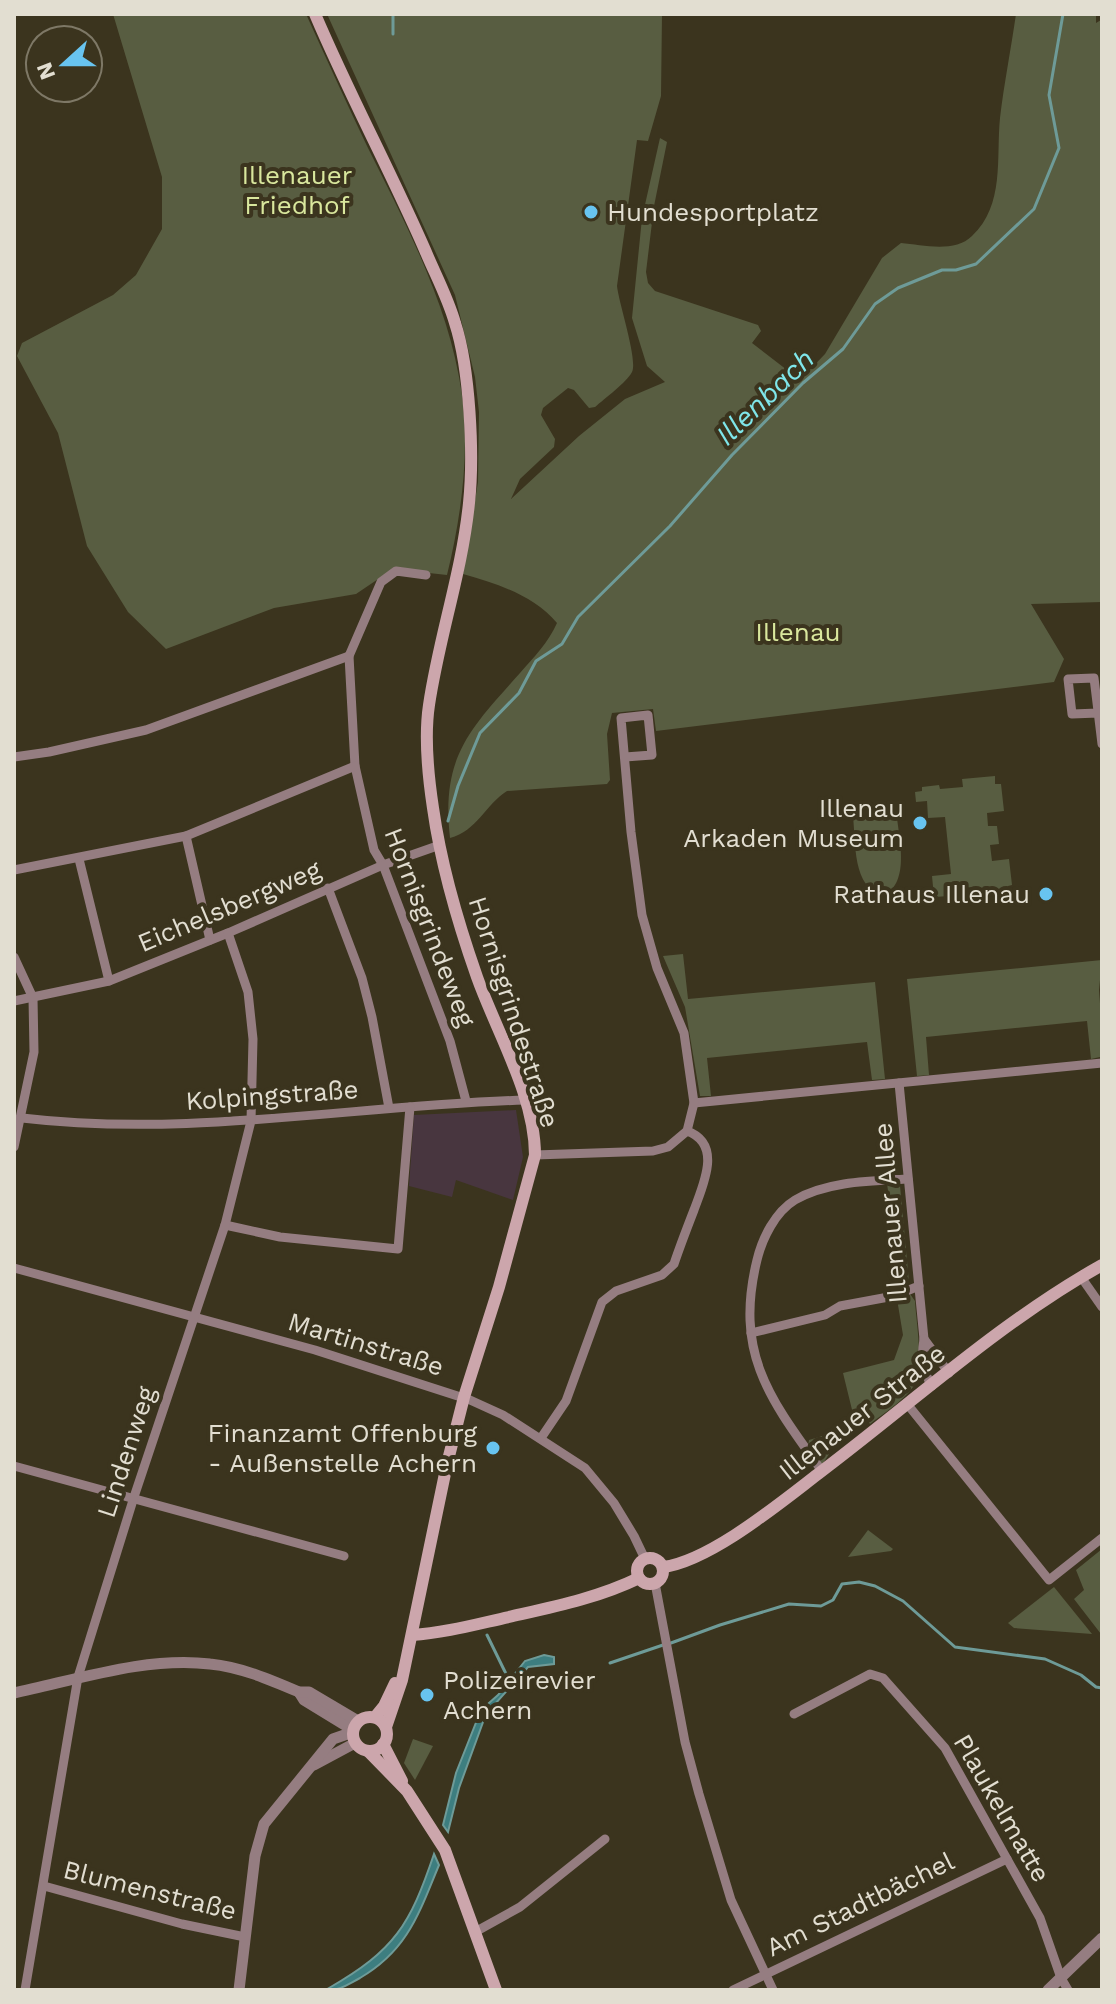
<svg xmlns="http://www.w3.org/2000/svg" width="1116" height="2004" font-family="'Work Sans',sans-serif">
  <rect width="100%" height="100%" fill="#3b341e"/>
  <path fill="#48363f" d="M516,1110L523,1157L513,1200L456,1180L452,1197L409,1186L414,1115Z"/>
  <g fill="#585d41">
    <path d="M113,14H306C326,58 346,102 367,146C406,224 450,307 462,395C470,453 461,518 447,575L393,569L356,594L274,608L166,649L128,612L87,546L58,433L17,356L22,343L113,295L136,275L162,229V177Z"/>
    <path d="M327,14H662L661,96L648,141L637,140L617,286C619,304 638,360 632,372C627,382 604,399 595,407L589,408L574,390L568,388L543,408L541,415L555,439L554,447L520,479L511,499L579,436L625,399L665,382L647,366L632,318L642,218L660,138L667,142L654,206L646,272L648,283L655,291L758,325L761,331L752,343L800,380L825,354L882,258L901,243C923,245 955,253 972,236C1005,205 996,158 1000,118C1004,84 1011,49 1016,14H1096V23L1101,20L1102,14V602L1031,604L1064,659L1054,682L656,731L653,709L612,713L607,734L610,780L607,784L507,791C485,805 477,831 450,838C441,757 469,730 520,673C534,657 548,643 557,623C533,595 498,584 463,574L478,482L479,412L475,377L455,295Z"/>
    <path d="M995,776V784H1001L1004,811L987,813L988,826H997L999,844L990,845L992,861L1009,859L1012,885L1008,886L1009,895L975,898L973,887L949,889V896L934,897L932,876L951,874L945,817L928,818L927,801L916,802L915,792L922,791V787L939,785L940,789L963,787L962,779Z"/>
    <path d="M890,805L896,809C898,835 912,882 883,896C852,887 856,843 853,817L856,810Z"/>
    <path d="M683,954L688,999L875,982L885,1079L872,1080L867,1042L707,1058L711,1096H700L685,1007L663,956Z"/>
    <path d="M1102,960L1099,990L1102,1030L1100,1057L1091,1059L1087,1021L926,1037L929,1075L917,1076L907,979Z"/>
    <path d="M887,1182L900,1186L909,1282L898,1286Z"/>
    <path d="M910,1294L915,1301C916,1321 925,1372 913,1387C902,1402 884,1413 870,1424L867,1419L855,1432L838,1440L822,1465L808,1447L809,1440L856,1426L843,1373L894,1360L903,1335L897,1299Z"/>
    <path d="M868,1530L893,1549L891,1551L848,1557Z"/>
    <path d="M1102,1549V1634H1101L1074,1599L1084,1590L1076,1570Z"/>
    <path d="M1054,1587L1092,1634L1014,1628L1008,1623Z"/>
    <path d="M413,1739L433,1746L415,1780L404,1763Z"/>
  </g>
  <g fill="#3d7e80" stroke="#6e9b98" stroke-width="2">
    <path d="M544,1655L554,1657V1664L528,1667L486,1714L459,1788L448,1832L443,1825L456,1773L481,1710L498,1695L525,1661Z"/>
    <path d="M434,1854L439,1865C419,1913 408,1950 360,1978C350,1983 341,1990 331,1990L329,1988C395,1950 410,1925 434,1854Z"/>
  </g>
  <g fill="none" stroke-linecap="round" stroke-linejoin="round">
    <g stroke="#6e9b98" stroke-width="3">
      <path d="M393,34V14"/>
      <path d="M448,821L458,786L480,733L519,693L536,661L562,644L578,617L670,526L732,455L803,383L843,349L875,304L898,288L942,270H956L976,264L1034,209L1059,148L1049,95L1063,14"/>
      <path d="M487,1635L510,1682"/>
      <path d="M671,1643L720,1625L789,1604L821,1606L833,1600L842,1584L859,1582L875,1586L903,1601L955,1647L1045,1659L1081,1675L1096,1687L1102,1688"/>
      <path d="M610,1663L663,1645"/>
    </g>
    <g stroke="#957d81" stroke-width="9">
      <path d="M426,575L396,571L381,582L349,656L355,766L374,850L383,865L450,1041L466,1101"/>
      <path d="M1098,713L1072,714L1068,679L1094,678L1102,744"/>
      <path d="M14,757L49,752L146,730L349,656"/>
      <path d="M186,836L210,940"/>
      <path d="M79,859L109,981"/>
      <path d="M14,870L186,836L355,766"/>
      <path d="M328,888L362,978L372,1017L389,1108"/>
      <path d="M14,957L33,998L34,1052L14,1147"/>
      <path d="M14,1001L109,981L228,933L383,865L440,845"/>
      <path d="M899,1083L924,1339C921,1358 922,1370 932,1386"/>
      <path d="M694,1103L1102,1063"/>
      <path d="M22,1118C190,1138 357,1105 525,1100"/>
      <path d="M535,1155L653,1151L668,1147L687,1131L694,1103L684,1033L657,968L642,915L631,832L621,718L648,715L652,755L625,757"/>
      <path d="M225,1225L280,1237L398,1249L410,1107"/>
      <path d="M14,1268L315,1350L470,1400L503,1415L585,1468L614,1503L634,1536L645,1559"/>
      <path d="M1081,1277L1102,1307"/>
      <path d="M751,1333L825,1315L840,1306L894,1296L919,1286"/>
      <path d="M924,1339L949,1373"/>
      <path d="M908,1405L1049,1580L1102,1538"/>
      <path d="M541,1438L566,1401L602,1302L616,1291L662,1275L674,1264C680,1246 687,1228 694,1210C703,1185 723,1144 687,1131"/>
      <path d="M14,1466L344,1556"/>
      <path d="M822,1471C770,1399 734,1354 757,1260C762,1239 775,1212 795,1200C828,1181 872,1181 908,1179"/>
      <path d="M655,1583L685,1742L699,1794L731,1900L773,1990"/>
      <path d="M794,1714L870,1674L883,1678L945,1748L1040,1918L1061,1978L1068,1990"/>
      <path d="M44,1886L182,1924L245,1937"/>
      <path d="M475,1932L520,1907L605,1839"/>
      <path d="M25,1990L78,1677L134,1497L225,1225L251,1121L253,1039L248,992L228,933"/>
      <path d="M733,1990L1007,1859"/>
    </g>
    <g stroke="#957d81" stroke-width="11">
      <path d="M299,1692L304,1700L353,1730"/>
      <path d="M14,1693C76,1680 147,1656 210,1664C241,1667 271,1680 299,1692H309L358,1721"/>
      <path d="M314,1765L355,1743"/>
      <path d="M239,1990L255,1856L264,1824L333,1739L353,1732"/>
      <path d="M1048,1990L1102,1938"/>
    </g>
    <g stroke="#cca6ac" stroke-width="12">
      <path d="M315,14C349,94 390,170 425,250C435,274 448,298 455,323C470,369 474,455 469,503C462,572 439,637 429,705C424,738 428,775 433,808C441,865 458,923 477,977C497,1033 535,1096 535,1155L499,1287L464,1397L447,1464L402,1680L386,1727"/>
      <circle cx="650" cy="1571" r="13"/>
      <path d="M663,1567C710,1561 780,1503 818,1474C911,1404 1000,1322 1102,1265"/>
      <path d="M412,1635C445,1633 477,1624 509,1617C553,1607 598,1598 639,1578"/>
      <circle cx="370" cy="1734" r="17"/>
      <path d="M375,1717L384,1706L395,1683"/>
      <path d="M383,1744L402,1781"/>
      <path d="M368,1751L407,1791L445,1850L496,1990"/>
    </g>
  </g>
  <g fill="#68c4f0" stroke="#3b341e" stroke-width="3">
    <circle cx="591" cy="212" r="8"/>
    <circle cx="920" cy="823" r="8"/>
    <circle cx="1046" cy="894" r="8"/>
    <circle cx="493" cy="1448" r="8"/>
    <circle cx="427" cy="1695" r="8"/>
  </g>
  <g text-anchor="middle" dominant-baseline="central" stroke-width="8" stroke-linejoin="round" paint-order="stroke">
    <g font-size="26" fill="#d9e79d" stroke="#3b341e">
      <text x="297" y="175">Illenauer<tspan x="297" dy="30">Friedhof</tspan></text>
      <text x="798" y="632">Illenau</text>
    </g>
    <g font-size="26" fill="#e2ded1" stroke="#3b341e" text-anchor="end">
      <text x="607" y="212" text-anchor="start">Hundesportplatz</text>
      <text x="904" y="808">Illenau<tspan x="904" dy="30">Arkaden Museum</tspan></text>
      <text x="1030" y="894">Rathaus Illenau</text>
      <text x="477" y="1433">Finanzamt Offenburg<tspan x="477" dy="30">- Außenstelle Achern</tspan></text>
      <text x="443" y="1680" text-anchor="start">Polizeirevier<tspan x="443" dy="30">Achern</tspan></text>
    </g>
    <g font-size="26" fill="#e2ded1" stroke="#3b341e">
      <text transform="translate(229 906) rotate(-23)">Eichelsbergweg</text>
      <text transform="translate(430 927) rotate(69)">Hornisgrindeweg</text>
      <text transform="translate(514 1012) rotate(72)">Hornisgrindestraße</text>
      <text transform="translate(272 1095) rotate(-4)">Kolpingstraße</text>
      <text transform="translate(890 1213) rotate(-95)">Illenauer Allee</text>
      <text transform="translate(366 1344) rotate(17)">Martinstraße</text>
      <text transform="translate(862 1412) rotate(-38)">Illenauer Straße</text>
      <text transform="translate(126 1452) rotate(-72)">Lindenweg</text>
      <text transform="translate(1002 1808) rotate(60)">Plaukelmatte</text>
      <text transform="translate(150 1890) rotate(14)">Blumenstraße</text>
      <text transform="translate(860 1904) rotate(-26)">Am Stadtbächel</text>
    </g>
    <g font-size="28" font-style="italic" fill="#7fe6ea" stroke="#3b341e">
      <text transform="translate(765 397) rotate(-44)">Illenbach</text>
    </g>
  </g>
  <rect width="1116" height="2004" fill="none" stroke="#e2ded1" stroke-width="32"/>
  <g transform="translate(64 64) rotate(249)"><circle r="38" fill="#3b341e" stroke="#7e7866" stroke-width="2"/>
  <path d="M0-6L14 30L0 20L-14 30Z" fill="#68c4f0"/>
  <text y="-12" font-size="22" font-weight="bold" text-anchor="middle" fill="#e2ded1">N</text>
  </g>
</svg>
